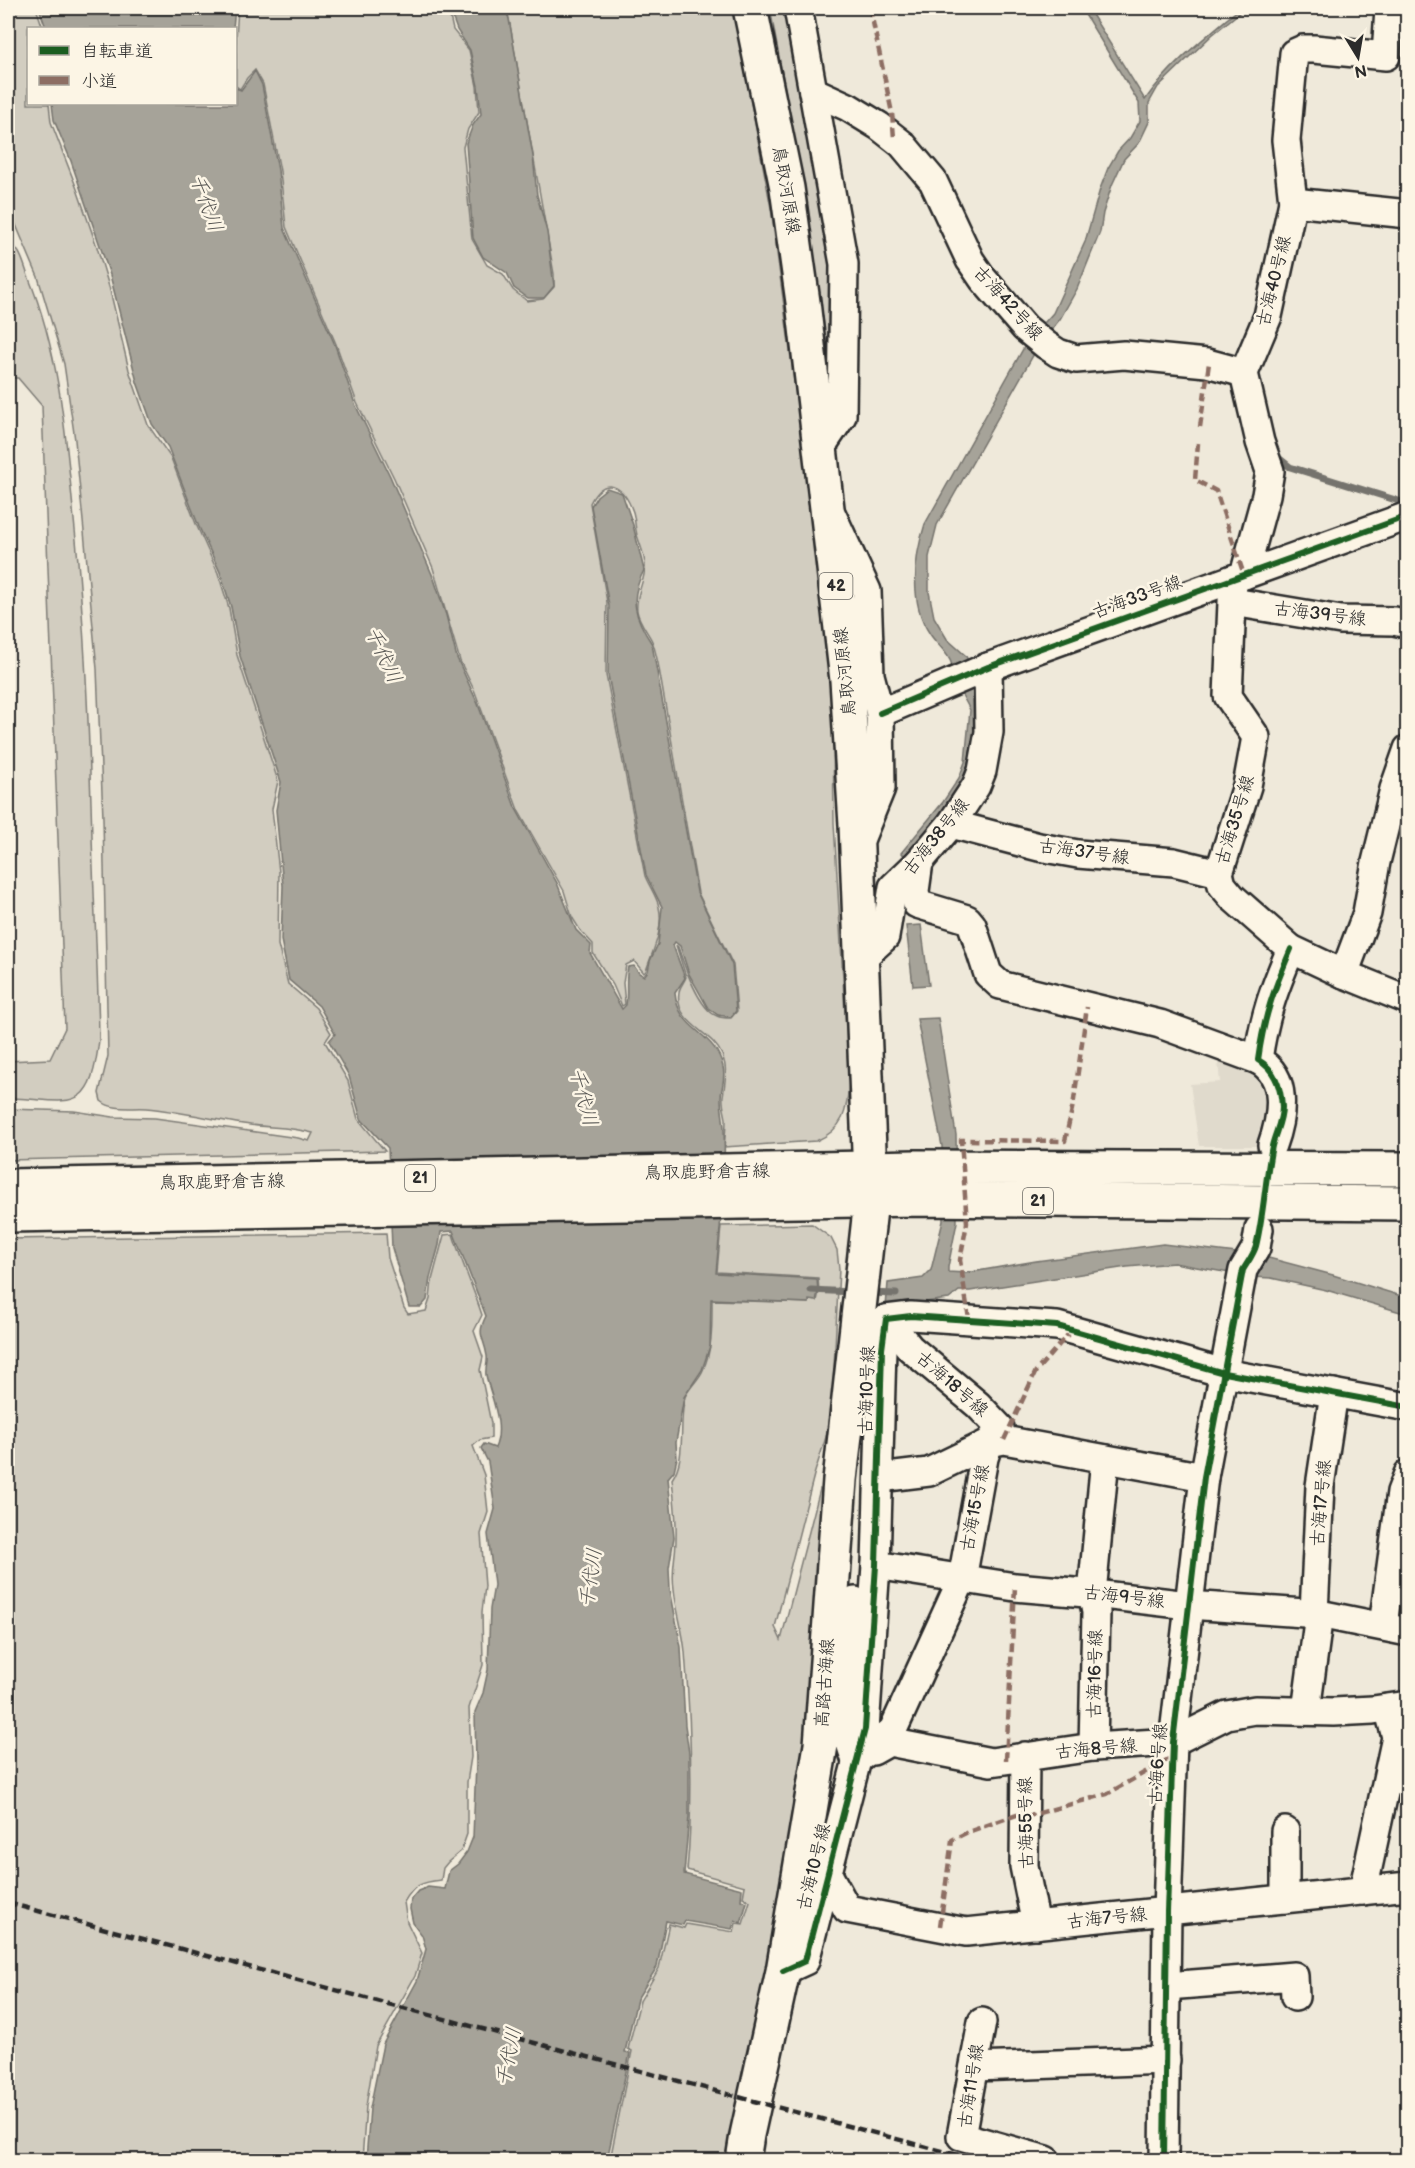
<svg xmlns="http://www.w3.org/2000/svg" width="1415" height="2168" font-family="'Balsamiq Sans','Klee One',sans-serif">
  <rect width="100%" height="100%" fill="#efe9da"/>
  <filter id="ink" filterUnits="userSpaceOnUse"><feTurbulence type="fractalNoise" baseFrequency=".0167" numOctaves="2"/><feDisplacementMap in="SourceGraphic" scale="12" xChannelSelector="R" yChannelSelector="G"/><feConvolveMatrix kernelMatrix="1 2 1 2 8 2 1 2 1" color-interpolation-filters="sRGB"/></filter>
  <g filter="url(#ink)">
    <path fill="#e0dacc" d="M1217,1051L1272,1078L1268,1146H1199L1190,1084L1220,1082Z"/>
    <g fill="#d2cdc0" stroke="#7e7c76" stroke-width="1.5">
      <path d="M8,8H36L43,28H28V104H49L51,122L77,189L97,247L110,290L129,370L148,425L171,458L196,524L218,573L229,608L237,655L278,781L272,809L279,872L278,945L288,984L316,1008L331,1033L325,1042L348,1081L358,1119L385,1151L8,1160V1109L74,1111L113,1117L155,1118L298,1138L309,1141L313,1133C290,1126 266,1128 243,1124C211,1119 179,1111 146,1108C131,1107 113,1111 101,1101L99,1093L108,1056L103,818L97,669L83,521L75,440L64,364L38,277L8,206Z"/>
      <path d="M238,8H448L453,30L469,50L477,86L479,112L468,129L463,147L472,239L487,265L503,274L513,290L527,301L543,299L554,287V274L507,8H733L771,208L828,637L833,726L834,823L849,1083C847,1111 844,1129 816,1141L724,1147C725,1138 726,1128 726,1119C725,1112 722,1104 723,1096C725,1082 728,1069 722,1055C713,1032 674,1023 679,993C679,987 684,983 686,977L676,945L678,947C684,965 699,1010 717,1016C721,1018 727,1018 731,1018L737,1011L733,965L698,893L658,663C656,656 655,648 652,641C647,631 639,622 637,611C635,594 645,582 645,566C645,555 640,545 637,535C635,527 635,519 633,512C624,486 605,474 590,503L607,602L606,675L645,876C649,886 657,897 659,907C664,929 653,950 646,971L644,973L634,961L626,965L623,983L625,1004L622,1006L613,985L593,953V944L580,930L572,917L564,891L518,810L475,692L460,661L433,568L394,478L357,403L336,344L286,227L280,171L263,84L255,70L247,78L240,89L236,86V38Z"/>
      <path d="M770,8H794L841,260L838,416L802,181Z"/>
      <path d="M8,243C20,246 24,265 28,276C60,354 66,436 74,520C85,625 89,731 92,837C94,905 98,972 99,1040C90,1119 68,1099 8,1098V1061L50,1059L65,1028L42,406L18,378H8Z"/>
      <path d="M812,1224L831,1238L837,1250L839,1269L833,1387L826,1437L814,1475L775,1627L781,1640L820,1489L824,1492L804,1739L774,1943L740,2085L727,2160H610L632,2051L628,2049L640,2001L659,1968L669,1924L684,1928L686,1924L734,1932L736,1923L743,1924L750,1901L743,1897L745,1886L687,1870C694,1797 691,1725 685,1652C683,1630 676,1610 674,1589C671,1569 676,1557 676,1539C677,1519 674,1499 672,1479C687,1458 678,1423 685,1397C689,1387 699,1380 703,1370C713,1348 712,1324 712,1300L809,1303V1300L817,1301L819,1292L818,1278L717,1272L721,1226Z"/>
      <path d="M386,1233L388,1258L404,1308L408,1314L426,1311L430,1299L432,1280L444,1235L453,1234C461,1261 473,1287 482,1315L474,1331L483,1357L480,1370L491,1423V1438L480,1440L473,1446L484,1475L488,1512L481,1534L485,1586L482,1612L483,1665L469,1708L471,1757L467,1782V1834L461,1851L448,1862L443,1868L441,1880C421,1882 414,1885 404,1902L407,1922L422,1953L415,1976L376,2046L366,2106L362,2160H8V1239Z"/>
    </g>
    <g fill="#a6a399" stroke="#75736d" stroke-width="1.5">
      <path d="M39,8H235L233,28H46Z"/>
      <path d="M449,8H505L509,19L533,156L537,195L547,232L554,286L544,298H528L514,288L507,273L483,257L473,238L466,143L473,125L481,114L478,86L470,50L457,30Z"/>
      <path d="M1081,8H1088L1145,100C1170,64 1207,36 1240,8H1245L1212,35L1158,87L1149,103V122L1139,143L1124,159L1112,185L1103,213L1100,232L1077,289L1060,319L1039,345L937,525L929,557V592L934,617L947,639L966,656L978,688L977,769L911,859L901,853L943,802L959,778L965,762L970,710L961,693L951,669L952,665C948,652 937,645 930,634C909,603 914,558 925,524L1027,342L1053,313L1085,242L1100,189L1108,168L1118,151L1130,138L1140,121L1139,103Z"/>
      <path d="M255,71L262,85L278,170L284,228L335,345L355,404L390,476L434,579L446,615L457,658L478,704L515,807L557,883L576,930L591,945L590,953L622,1009L626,1005C628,992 625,981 628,967L634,966L639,973L644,976L648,971L650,961L658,944L662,907L646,875L608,675L609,606L591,506L597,496L607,488L622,493L633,525L644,570C629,599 634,617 652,644L697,892L732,965L736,1011L731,1017L718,1015L708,1008L689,974L680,946L675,942L673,945L685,978L675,993C678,1031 716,1032 723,1067C726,1078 721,1088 721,1098C721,1109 724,1120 724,1130C726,1177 720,1226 716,1273L817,1279L818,1292L816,1301L809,1300V1303L711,1299L710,1346L702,1370L684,1397L676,1442L677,1458L674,1471L668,1478L674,1537L669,1568L670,1589L681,1647L685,1725L689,1753V1816L684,1874L742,1889L741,1900L747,1902L741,1923L735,1920L732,1929L685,1921L683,1925L666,1921L657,1967L637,1999L625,2052L630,2053L607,2160H366L370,2108L383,2044L417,1981L426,1949L422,1935L413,1923L410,1909L411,1899L418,1891L428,1887L445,1889L449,1871L458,1864L467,1852L473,1837L476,1764L475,1712L483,1693L488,1670L490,1609L494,1585L488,1534L495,1509L488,1462L481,1448L484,1444L495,1448C505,1425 491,1398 486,1375C485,1368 488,1363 487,1356C484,1336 476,1336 486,1316L453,1231L441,1232L439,1245L430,1278L427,1300L421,1307H409L392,1248L388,1148L361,1119L349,1076L329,1041L335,1034L319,1006L289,980L281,940L283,886L276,810L281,782L240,656L231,607L220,572L199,527L168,447L152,424L137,382L110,275L71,161L54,120L52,104H236V88L241,90Z"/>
      <path d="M921,925L929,985L913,986L906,926Z"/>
      <path d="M938,1018L956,1135L957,1222L948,1267V1272L966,1273L1036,1261L1163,1244L1261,1256L1333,1275L1408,1298L1407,1314L1326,1290L1271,1278L1252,1277L1174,1263L1127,1267L970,1291H959L949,1299L886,1307L888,1283L923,1278L931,1270L943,1221L942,1146L917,1019Z"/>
    </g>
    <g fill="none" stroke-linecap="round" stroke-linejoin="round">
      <g stroke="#75736d" stroke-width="7">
        <path d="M1275,455L1290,467L1402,502"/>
        <path d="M1402,532L1408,539"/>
        <path d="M811,1290L851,1292"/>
        <path d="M868,1293L896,1294"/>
      </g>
      <defs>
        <g id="minor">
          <path d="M798,8L844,264L842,416L821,447"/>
          <path d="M813,91L848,107L879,126L902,144L933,181L970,260L983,279L1025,328L1046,345L1058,353L1076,359L1124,355L1207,363L1244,373"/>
          <path d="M1293,202L1286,140L1294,53L1303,49H1314L1386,56L1389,8"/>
          <path d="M832,515L867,591L870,675L880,713L881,788L858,845"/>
          <path d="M1244,575L1266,495L1270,471L1260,442L1244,373L1268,316L1293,202L1408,214"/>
          <path d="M1233,579L1228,696L1256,737L1247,786L1219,873L1222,885L1232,897L1291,949L1344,974L1408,1000"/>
          <path d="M1233,602L1341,620L1394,621L1408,624"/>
          <path d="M880,713L988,667L1408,516"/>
          <path d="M951,824L1039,847L1078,854L1174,862L1219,873"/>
          <path d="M919,862L915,891L917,904L967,919L972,925L988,974L1000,985L1160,1024L1258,1060"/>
          <path d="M861,959L885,937L893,887L919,862L951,824L976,786L982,771L989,732L988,667"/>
          <path d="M1344,974L1367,913L1376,862L1394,789L1408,749"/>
          <path d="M1272,1145C1282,1117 1289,1077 1258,1060C1264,1016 1274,989 1291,949"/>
          <path d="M879,1478L929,1472L989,1443L1000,1428L978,1405L910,1348L886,1319"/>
          <path d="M876,1565L1015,1587L1086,1593L1188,1605L1319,1614L1408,1632"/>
          <path d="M855,1601L845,1728L856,1761"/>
          <path d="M1314,1613L1320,1486L1334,1393"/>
          <path d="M1383,1626L1401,1492L1408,1474"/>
          <path d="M1306,1711L1319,1614"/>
          <path d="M1093,1747L1096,1612L1092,1593L1105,1459"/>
          <path d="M873,1751L889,1742L991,1762L1093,1747L1173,1742L1227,1715L1255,1710L1334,1712L1373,1710L1408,1705"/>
          <path d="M1025,1756L1024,1866L1036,1925"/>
          <path d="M856,1761L893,1730L962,1579L984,1458L989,1443L1004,1440L1204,1477"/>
          <path d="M1285,1831V1899"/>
          <path d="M829,1876L847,1909L966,1932L1408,1886"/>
          <path d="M1363,1891L1396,1737L1388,1708"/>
          <path d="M783,1971L805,1961L865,1729L876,1565L882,1349L886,1319L911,1316L1057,1326L1224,1373L1408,1407"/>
          <path d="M1167,1986L1294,1976L1295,1997"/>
          <path d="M982,2022L961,2136L1046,2160"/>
          <path d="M974,2067L1166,2060"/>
          <path d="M1164,2160L1167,1912L1173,1742L1204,1477L1243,1270L1256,1248L1259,1229"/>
        </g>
        <g id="major">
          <path d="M8,1186L916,1167L1408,1169"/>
          <path d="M8,1215L916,1199L1408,1203"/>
          <path d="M743,2160L747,2135L783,1971L821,1745L840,1480L871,1200L856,825L847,680L803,302L787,188L750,8"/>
        </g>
      </defs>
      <use href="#minor" stroke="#2b2b2b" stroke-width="32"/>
      <use href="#major" stroke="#2b2b2b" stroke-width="38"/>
      <use href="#minor" stroke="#fcf5e5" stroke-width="27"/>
      <use href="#major" stroke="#fcf5e5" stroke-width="33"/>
      <path stroke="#2b2b2b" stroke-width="4.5" stroke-dasharray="9 4.5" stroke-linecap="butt" d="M8,1903L976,2160"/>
      <g stroke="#8d6e63" stroke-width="4.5" stroke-dasharray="9 4.5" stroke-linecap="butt">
        <path d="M870,8L892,113L894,138"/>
        <path d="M1200,427L1209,363"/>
        <path d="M1198,443L1195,480L1216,491L1244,575"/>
        <path d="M969,1319L960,1260L967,1223L961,1140L1065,1141L1074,1100L1087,1007"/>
        <path d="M1004,1440L1036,1371L1072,1330"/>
        <path d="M1006,1760L1015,1587"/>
        <path d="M1025,1817L1107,1794L1172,1757"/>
        <path d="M940,1926L952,1840L968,1832L1025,1812"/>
      </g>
      <defs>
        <g id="cycleway">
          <path d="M880,713L988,667L1408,516"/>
          <path d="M783,1971L805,1961L865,1729L876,1565L882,1349L886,1319L911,1316L1057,1326L1224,1373L1408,1407"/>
          <path d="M1164,2160L1167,1912L1173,1742L1204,1477L1243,1270C1247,1263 1254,1254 1256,1246C1264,1214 1265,1179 1272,1146C1275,1133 1282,1121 1282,1107C1281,1088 1275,1069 1258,1060C1264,1016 1274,989 1291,949"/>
        </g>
      </defs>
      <use href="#cycleway" stroke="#fcf5e5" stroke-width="10"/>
      <use href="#cycleway" stroke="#1b5e20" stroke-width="6"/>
    </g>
  </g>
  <g text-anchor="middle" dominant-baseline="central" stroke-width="5" stroke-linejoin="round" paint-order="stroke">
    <g fill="#fcf5e5" stroke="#6a6863" stroke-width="1.5">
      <rect x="819.5" y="573" width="33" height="26" rx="4.5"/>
      <rect x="405" y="1165" width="30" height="26" rx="4.5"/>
      <rect x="1023" y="1188" width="30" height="26" rx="4.5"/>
    </g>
    <g font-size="16" font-weight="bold" fill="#2b2b2b">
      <text x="836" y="586">42</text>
      <text x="420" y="1178">21</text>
      <text x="1038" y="1201">21</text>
    </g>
    <g font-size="18" fill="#2b2b2b" stroke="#fcf5e5">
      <text transform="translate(786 190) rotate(80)">鳥取河原線</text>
      <text transform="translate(1274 281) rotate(-76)">古海40号線</text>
      <text transform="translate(1008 303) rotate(48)">古海42号線</text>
      <text transform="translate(1137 597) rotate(-20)">古海33号線</text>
      <text transform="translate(1320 614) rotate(7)">古海39号線</text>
      <text transform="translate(845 672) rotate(-96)">鳥取河原線</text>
      <text transform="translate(1235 820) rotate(-73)">古海35号線</text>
      <text transform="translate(936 837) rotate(-51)">古海38号線</text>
      <text transform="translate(1084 852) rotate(8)">古海37号線</text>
      <text transform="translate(707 1172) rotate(-1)">鳥取鹿野倉吉線</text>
      <text transform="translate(222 1182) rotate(-1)">鳥取鹿野倉吉線</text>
      <text transform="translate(952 1384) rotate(41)">古海18号線</text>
      <text transform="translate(867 1390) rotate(-88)">古海10号線</text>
      <text transform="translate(1321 1503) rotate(-85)">古海17号線</text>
      <text transform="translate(975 1508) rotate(-79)">古海15号線</text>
      <text transform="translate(1124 1597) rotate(7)">古海9号線</text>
      <text transform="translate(1095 1674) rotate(-89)">古海16号線</text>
      <text transform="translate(825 1683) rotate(-86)">高路古海線</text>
      <text transform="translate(1096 1749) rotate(-5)">古海8号線</text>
      <text transform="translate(1158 1764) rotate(-86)">古海6号線</text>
      <text transform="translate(1026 1823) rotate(-91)">古海55号線</text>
      <text transform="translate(814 1867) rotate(-76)">古海10号線</text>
      <text transform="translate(1107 1918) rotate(-6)">古海7号線</text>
      <text transform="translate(971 2086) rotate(-81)">古海11号線</text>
    </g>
    <g font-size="20" font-style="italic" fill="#565552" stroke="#fcf5e5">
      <text transform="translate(206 203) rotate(70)">千代川</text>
      <text transform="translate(383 655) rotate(65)">千代川</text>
      <text transform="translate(583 1097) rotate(75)">千代川</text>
      <text transform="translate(591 1578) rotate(-82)">千代川</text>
      <text transform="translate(509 2057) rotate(-79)">千代川</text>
    </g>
  </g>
  <rect width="1415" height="2168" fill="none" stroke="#fcf5e5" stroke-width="30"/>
  <rect x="15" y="15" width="1385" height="2138" fill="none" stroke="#2b2b2b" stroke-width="2" filter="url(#ink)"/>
  <rect x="27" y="27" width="210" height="78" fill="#fcf5e5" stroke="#a8a49b" stroke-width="1.5"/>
  <rect x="39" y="46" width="30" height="9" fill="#1b5e20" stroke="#a8a49b" stroke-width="1.5"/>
  <text x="81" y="57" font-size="18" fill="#2b2b2b">自転車道</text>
  <rect x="39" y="76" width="30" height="9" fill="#8d6e63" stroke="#a8a49b" stroke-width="1.5"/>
  <text x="81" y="87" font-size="18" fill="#2b2b2b">小道</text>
  <g transform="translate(1358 57) rotate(169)" stroke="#fcf5e5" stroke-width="4.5" paint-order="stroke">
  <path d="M0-4.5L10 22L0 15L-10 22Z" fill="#2b2b2b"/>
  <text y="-9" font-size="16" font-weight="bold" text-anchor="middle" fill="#2b2b2b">N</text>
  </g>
</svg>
